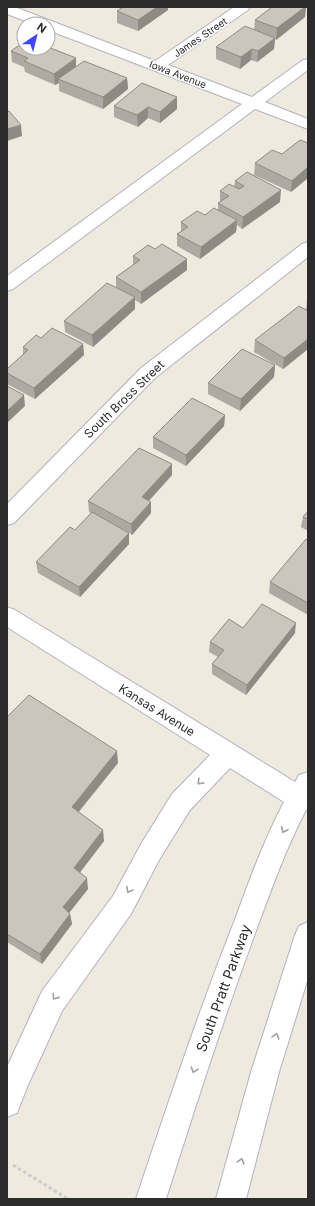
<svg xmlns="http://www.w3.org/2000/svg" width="315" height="1206" font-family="Inter,sans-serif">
  <rect width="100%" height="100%" fill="#efeade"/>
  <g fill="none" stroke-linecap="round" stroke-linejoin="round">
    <defs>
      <g id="minor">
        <path d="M7,7H15L155,61L234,7H250L248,10L168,65L252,97L303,60L308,59V70L265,102L308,119V129L255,109L13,289L7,291V276L242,104L48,30V24H33L7,14Z"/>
        <path d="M308,242V257L155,378L14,523L7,525V504L141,368L302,244Z"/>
        <path d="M7,607L15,610L295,782L299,775L308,772V810H306C286,848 272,888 257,928C224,1017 195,1108 166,1199H136C167,1106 198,1013 234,922C249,881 264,840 284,802L230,768L190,810L159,860L131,914L62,1011L28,1085L17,1113L7,1117V1067L42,991L113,896L141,844L172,794L210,755L7,627Z"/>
        <path d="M308,922V978L279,1072L246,1199H216L251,1072L295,935L299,926Z"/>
      </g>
    </defs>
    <use href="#minor" stroke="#b2b2c1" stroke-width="2"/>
    <path stroke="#ccc" stroke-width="3" stroke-dasharray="3.5 2.5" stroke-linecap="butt" d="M13,1165L68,1199"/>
    <use href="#minor" fill="#fff" fill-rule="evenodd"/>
  </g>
  <g fill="#aeaaa3">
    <path d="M122,7H168V10L138,31L117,23V11L122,8Z"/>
    <path d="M272,7H308V8H306L305,17L276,40L275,39L274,49L257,62L251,60L240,69L216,59V47L254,30L255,20Z"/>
    <path d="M11,51L127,78L128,89L103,109L59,91V83L55,85L25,72L24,67L12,62Z"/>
    <path d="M177,97V109L160,123L148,118L138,127L114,117V106Z"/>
    <path d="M308,143V178L291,192L254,175L255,163L282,154Z"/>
    <path d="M235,181L280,202L242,229L237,225L236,232L200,259L177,246V234L181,232V222L218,210V203H220V191L234,187Z"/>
    <path d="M155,249L187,259V270L141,304L135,300V309L93,347L65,332L64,321L116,288V277L133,265V256Z"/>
    <path d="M308,299V349L283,369L254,352L255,340L306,310L307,300Z"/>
    <path d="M83,344L84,355L35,399L7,384V369L23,355V347Z"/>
    <path d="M275,365L274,377L240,411L208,394V383Z"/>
    <path d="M225,415L224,426L186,466L153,448V437Z"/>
    <path d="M172,475L149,501L151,513L132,535L129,533V544L80,597L38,573L36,562L75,530L91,513L89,512L88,501Z"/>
    <path d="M308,511V531L301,527L303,517Z"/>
    <path d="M308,540V615L269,593L270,582Z"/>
    <path d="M243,628L295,633L246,695L212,674V664L218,657L209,652L210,642Z"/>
    <path d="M7,717L118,763L79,812L104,841L80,872L88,889L69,913L70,914L72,924L42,964L7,942Z"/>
  </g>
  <g fill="#8d8b84">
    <path d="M157,7H168V10L138,31V20Z"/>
    <path d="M305,7H306L305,17L276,40L277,28Z"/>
    <path d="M275,38L274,49L257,62L258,51Z"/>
    <path d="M252,49L251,60L240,69L241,57Z"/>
    <path d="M76,58V70L58,79L59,83L55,85L54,74Z"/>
    <path d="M127,78L128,89L103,109V97Z"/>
    <path d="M177,97V109L160,123V112Z"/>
    <path d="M148,107V118L138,127L137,115Z"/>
    <path d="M21,125L22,136L7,141V129Z"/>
    <path d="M308,167V178L291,192L292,181Z"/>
    <path d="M281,190L280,202L242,229L243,217Z"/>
    <path d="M237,220L236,232L200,259L201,247Z"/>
    <path d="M187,259V270L141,304V292Z"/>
    <path d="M135,297V309L93,347L92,335Z"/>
    <path d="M308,339V349L283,369L284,358Z"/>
    <path d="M83,344L84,355L35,399L34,388Z"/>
    <path d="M275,365L274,377L240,411L241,399Z"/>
    <path d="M24,395L25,406L7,423V411Z"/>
    <path d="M225,415L224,426L186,466V455Z"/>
    <path d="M172,464V475L142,508V497Z"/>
    <path d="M151,502V513L132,535L131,524Z"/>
    <path d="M129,533V544L80,597L79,587Z"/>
    <path d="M296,623L295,633L246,695L247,685Z"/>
    <path d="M117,751L118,763L73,818L72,807Z"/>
    <path d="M103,830L104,841L75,879L74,868Z"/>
    <path d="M87,878L88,889L65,918L63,907Z"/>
    <path d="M70,914L72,924L42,964L40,954Z"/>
  </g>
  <g fill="#cac6bd" stroke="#8d8b84">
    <path d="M123,7H157L138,20L117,11Z"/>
    <path d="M272,7H305L277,28L255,20Z"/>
    <path d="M245,26L275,38L258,51L252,49L241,57L216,47Z"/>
    <path d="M24,42V48H48V47L76,58L54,74L24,61L28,58L11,51Z"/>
    <path d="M84,61L127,78L103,97L58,79Z"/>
    <path d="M142,83L177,97L160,112L148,107L137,115L114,106Z"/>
    <path d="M9,111L21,125L7,129V112Z"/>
    <path d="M300,140L308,143V167L292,181L255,163L272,150L282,154Z"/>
    <path d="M247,172L281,190L243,217L218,203L229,196L220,191L229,184L239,189L244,186L235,181Z"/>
    <path d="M214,208L237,220L201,247L177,234L188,227L181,222L197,211L205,215Z"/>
    <path d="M162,244L187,259L141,292L116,277L140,260L133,256L148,245L155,249Z"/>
    <path d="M107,283L135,297L92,335L64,321Z"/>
    <path d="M299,306L308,311V339L284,358L255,340Z"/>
    <path d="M52,328L83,344L34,388L7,373V369L28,350L23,347L36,335L41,338Z"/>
    <path d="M242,349L275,365L241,399L208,383Z"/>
    <path d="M7,386L24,395L7,411Z"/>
    <path d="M192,398L225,415L186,455L153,437Z"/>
    <path d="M139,448L172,464L142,497L151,502L131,524L88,501Z"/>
    <path d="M308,511V519L303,517Z"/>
    <path d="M92,512L129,533L79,587L36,562L70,527L75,530Z"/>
    <path d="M306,539L308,540V603L270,582Z"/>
    <path d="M262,604L296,623L247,685L212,664L224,650L210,642L229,619L243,628Z"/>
    <path d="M29,695L117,751L72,807L103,830L74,868L87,878L63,907L70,914L40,954L7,934V717Z"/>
  </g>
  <defs><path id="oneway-chevron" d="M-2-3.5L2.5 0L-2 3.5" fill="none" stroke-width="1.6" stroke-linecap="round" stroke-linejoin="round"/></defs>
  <g stroke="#a0a0a0">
    <use href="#oneway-chevron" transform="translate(200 782) rotate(133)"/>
    <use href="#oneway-chevron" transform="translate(284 830) rotate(115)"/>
    <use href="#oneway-chevron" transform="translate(129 890) rotate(118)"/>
    <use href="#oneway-chevron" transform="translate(55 997) rotate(125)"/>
    <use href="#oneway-chevron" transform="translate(276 1036) rotate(-73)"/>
    <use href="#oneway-chevron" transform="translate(194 1070) rotate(108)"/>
    <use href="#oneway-chevron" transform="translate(241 1161) rotate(-75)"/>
  </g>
  <g text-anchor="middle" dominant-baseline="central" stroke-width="3" stroke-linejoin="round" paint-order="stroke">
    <g font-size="10" fill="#2c2c2c" stroke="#fff">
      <text transform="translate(200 37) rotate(-34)">James Street</text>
      <text transform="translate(178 74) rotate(21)">Iowa Avenue</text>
    </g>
    <g font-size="12" fill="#2c2c2c" stroke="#fff">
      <text transform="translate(124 399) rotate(-44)">South Bross Street</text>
      <text transform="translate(157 710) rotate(32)">Kansas Avenue</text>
    </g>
    <g font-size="14" fill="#2c2c2c" stroke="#fff">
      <text transform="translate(223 988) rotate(-70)">South Pratt Parkway</text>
    </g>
  </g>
  <rect width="315" height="1206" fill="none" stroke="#2c2c2c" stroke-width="16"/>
  <g transform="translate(36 36) rotate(35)"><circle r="19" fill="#ffffff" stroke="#ababab"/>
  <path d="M0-3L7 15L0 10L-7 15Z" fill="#3b48ff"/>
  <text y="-6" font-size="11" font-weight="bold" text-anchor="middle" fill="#2c2c2c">N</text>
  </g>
</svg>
